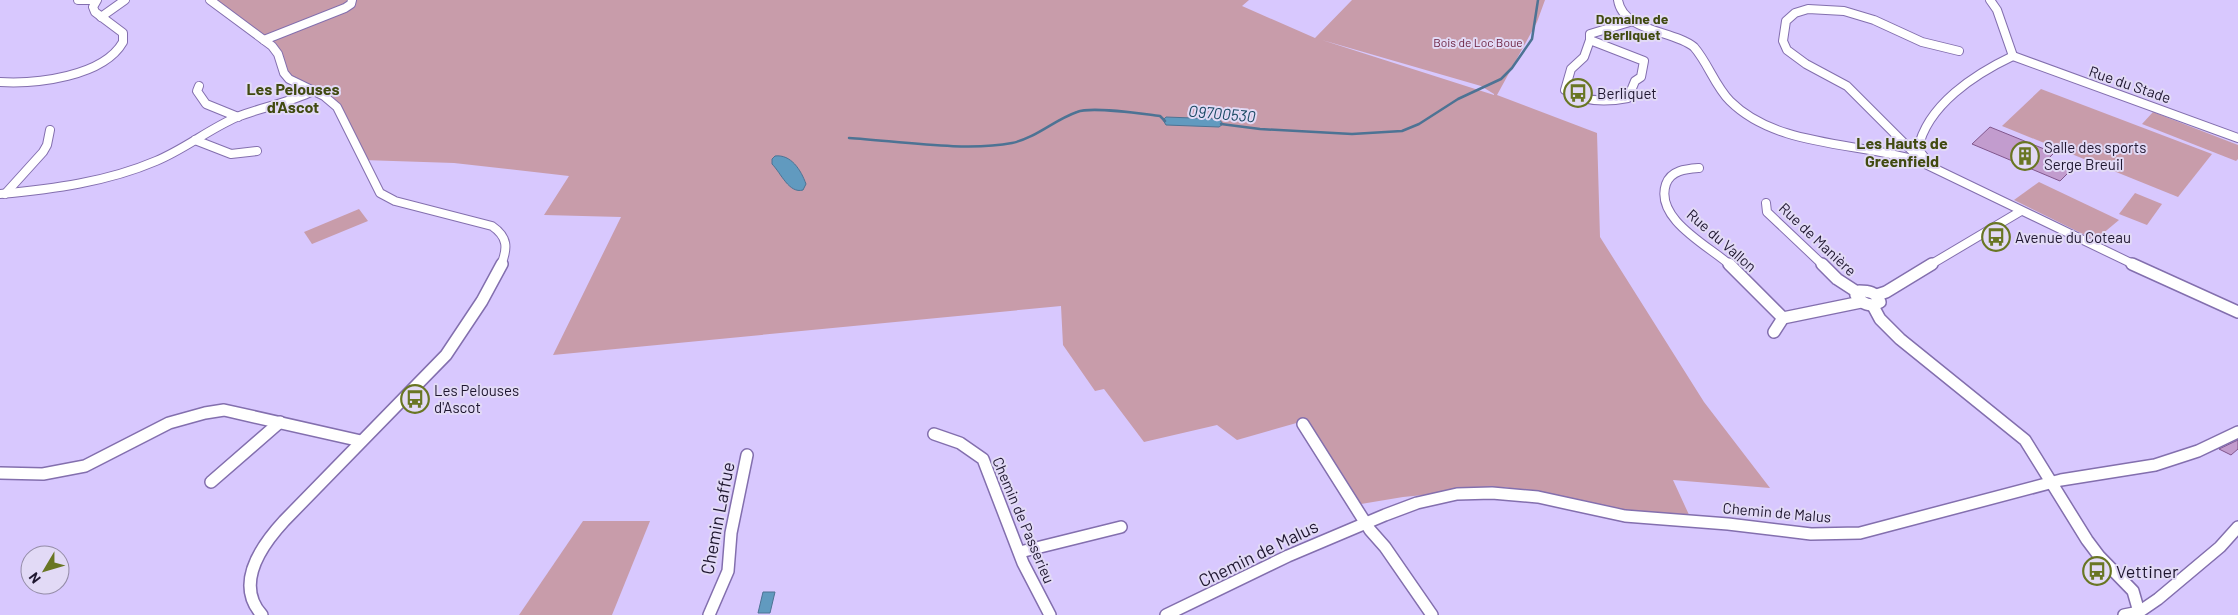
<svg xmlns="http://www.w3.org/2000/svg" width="2238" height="615" font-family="Barlow,sans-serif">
  <rect width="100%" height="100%" fill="#d8c8fe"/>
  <g fill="#c89caa" fill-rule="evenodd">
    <path d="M210,0H1249L1242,6L1315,38L1352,0H1545L1537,22L1497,95L1597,133L1600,237L1704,402L1770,488L1673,480L1690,517L1626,512L1505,487L1403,497L1355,505L1300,422L1237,440L1217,425L1144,442L1104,389L1095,391L1063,345L1061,306L553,355L621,217L544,215L569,176L454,163L363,160L337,107L292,81L278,54ZM1322,40L1481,86L1494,94V95Z"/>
    <path d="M2041,89L2212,154L2178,197L2002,126Z"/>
    <path d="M2153,112L2238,145V159L2236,161L2142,124Z"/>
    <path d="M2039,182L2119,220L2095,240L2014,200Z"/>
    <path d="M2135,193L2162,204L2147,225L2119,214Z"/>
    <path d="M359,209L368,221L312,244L304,232Z"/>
    <path d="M583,521H650L612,615H519Z"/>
  </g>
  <g fill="#619abf" stroke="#4d7394">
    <path d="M1166,117L1219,119L1223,124L1219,127L1166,125L1163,120Z"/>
    <path d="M775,156C791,154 801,170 806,184L803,190C789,194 781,173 772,164V159Z"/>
    <path d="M763,592H775L770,613H758Z"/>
  </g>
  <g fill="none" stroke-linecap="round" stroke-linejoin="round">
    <g stroke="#4d7394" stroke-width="2.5">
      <path d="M1221,124L1260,129L1352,134L1402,131L1419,124L1458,99L1501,79L1512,68L1532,39L1538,0"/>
      <path d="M849,138C897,141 966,152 1012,143C1036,138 1054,120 1077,112C1092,106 1142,114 1160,116L1165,121"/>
    </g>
  </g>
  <g fill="#c29cce" stroke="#80568c">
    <path d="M1990,127L2054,153L2047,160L2072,169L2060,181L1972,144Z"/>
    <path d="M2238,440V449L2231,455L2219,449Z"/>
  </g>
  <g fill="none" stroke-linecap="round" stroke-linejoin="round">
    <defs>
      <g id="street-far1">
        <path d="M78,0H92"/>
        <path d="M210,0L272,46L278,54L284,73L289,79L324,96L337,107L380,193L395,201L492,226C508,237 508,248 501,265"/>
        <path d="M1618,0C1623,32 1673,30 1694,47C1708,63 1715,86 1730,101C1777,148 1860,142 1919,161L2135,265"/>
        <path d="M1990,0L1997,10L2013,56"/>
        <path d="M101,17L125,0"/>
        <path d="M264,40L345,8L351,4L352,0"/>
        <path d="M1590,40L1644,61L1641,77L1635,81L1628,98C1607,102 1583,102 1565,90L1571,69L1584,57Z"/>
        <path d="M1590,40V34L1633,21"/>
        <path d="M2013,56L2238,138"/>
        <path d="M0,82C36,84 103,77 123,42V33L95,12L93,7L97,0"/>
        <path d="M199,86L197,91L206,104L238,117"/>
        <path d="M195,140L231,154L257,151"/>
        <path d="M1925,158L1918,149C1927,105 1975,74 2013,56"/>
        <path d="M1920,159L1847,86L1806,64L1787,50L1783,41L1786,21L1795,13L1808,9L1844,11L1874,20L1922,42L1959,51"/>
        <path d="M1699,168C1686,169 1671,170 1666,184C1654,219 1709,246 1730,265"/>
        <path d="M0,194C53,189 107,182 156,161C185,149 209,129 237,117C262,107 289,103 313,91"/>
        <path d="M5,194L43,152L47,145L50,130"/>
        <path d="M1766,203L1767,212L1823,265"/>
        <path d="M1930,265L2021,211"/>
      </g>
      <g id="street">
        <path d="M1729,264L1783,318L1861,302"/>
        <path d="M1822,264L1837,279L1857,292"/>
        <path d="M2132,264L2238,312"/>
        <path d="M1859,291C1868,291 1877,292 1880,302C1870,308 1862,304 1856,295Z"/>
        <path d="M1877,295L1886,292L1932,264"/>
        <path d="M1873,306L1880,319L1900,339L2025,440L2087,540L2099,556L2133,591L2139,612"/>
        <path d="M1774,332L1783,318"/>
        <path d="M1303,424L1370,530L1385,547L1432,615"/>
        <path d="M934,434L960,443L983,459L1023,563L1050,615"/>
        <path d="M0,473L43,474L85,466L169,423L205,413L224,410L361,441"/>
        <path d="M211,482L280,422"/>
        <path d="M1020,552L1121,527"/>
        <path d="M262,615C234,584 261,546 284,521L446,355L482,301L502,264"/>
        <path d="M709,615L728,571L731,533L747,455"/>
        <path d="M1166,615L1288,556L1385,515L1417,503L1457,494L1492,493L1538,497L1625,516L1728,524L1811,534L1860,533L2061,480L2155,465L2198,451L2238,432"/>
        <path d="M2124,615L2139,612L2158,599L2220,547L2238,527"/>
      </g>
    </defs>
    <use href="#street-far1" stroke="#836fae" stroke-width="10"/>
    <use href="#street" stroke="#836fae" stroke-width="14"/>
    <use href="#street-far1" stroke="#fff" stroke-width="8"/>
    <use href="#street" stroke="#fff" stroke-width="11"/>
  </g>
  <defs>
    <symbol id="bus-ring" viewBox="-11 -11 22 22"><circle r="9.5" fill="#e2daf6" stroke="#697623" stroke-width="1.5"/><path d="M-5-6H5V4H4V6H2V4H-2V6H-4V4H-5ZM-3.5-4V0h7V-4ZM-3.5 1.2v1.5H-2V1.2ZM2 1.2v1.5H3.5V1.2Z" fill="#697623"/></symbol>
    <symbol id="building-ring" viewBox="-11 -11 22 22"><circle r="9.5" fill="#e2daf6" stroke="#697623" stroke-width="1.5"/><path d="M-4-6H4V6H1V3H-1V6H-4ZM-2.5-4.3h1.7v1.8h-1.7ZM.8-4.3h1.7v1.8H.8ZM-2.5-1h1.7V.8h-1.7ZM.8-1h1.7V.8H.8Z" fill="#697623"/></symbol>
  </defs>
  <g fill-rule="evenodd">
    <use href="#bus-ring" x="1562" y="77" width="32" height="32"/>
    <use href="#building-ring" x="2009" y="140" width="32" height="32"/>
    <use href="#bus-ring" x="1980" y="221" width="32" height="32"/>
    <use href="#bus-ring" x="399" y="383" width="32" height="32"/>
    <use href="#bus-ring" x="2081" y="555" width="32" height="32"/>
  </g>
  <g text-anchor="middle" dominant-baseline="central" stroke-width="4" stroke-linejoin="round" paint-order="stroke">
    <g font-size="12" fill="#6c2140" stroke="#e2daf6">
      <text x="1478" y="42">Bois de Loc Boue</text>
    </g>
    <g font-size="14" font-weight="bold" fill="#414a10" stroke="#e2daf6">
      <text x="1632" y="18">Domaine de<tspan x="1632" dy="16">Berliquet</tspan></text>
    </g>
    <g font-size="15" fill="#1f1730" stroke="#e2daf6">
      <text transform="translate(2130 84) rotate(19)">Rue du Stade</text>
      <text transform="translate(1818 239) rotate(43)">Rue de Manière</text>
      <text transform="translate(1722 240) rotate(41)">Rue du Vallon</text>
      <text transform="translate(1777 512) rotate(5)">Chemin de Malus</text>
      <text transform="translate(1024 520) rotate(67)">Chemin de Passerieu</text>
    </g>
    <g font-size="15" fill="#1f1730" stroke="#e2daf6" text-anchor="start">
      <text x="1597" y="93">Berliquet</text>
      <text x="2044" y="147">Salle des sports<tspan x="2044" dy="17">Serge Breuil</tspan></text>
      <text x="2015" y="237">Avenue du Coteau</text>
      <text x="434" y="390">Les Pelouses<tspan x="434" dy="17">d'Ascot</tspan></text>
    </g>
    <g font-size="16" font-weight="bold" fill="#414a10" stroke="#e2daf6">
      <text x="293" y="88">Les Pelouses<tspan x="293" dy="18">d'Ascot</tspan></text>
      <text x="1902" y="142">Les Hauts de<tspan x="1902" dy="18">Greenfield</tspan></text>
    </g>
    <g font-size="16" font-style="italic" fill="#1b4964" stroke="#e2daf6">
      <text transform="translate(1222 113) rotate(5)">O9700530</text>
    </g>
    <g font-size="18" fill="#1f1730" stroke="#e2daf6">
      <text transform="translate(717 518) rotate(-79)">Chemin Laffue</text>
      <text transform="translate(1258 553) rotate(-26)">Chemin de Malus</text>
    </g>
    <g font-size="18" fill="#1f1730" stroke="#e2daf6" text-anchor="start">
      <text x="2116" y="571">Vettiner</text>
    </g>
  </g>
  <g transform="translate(45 570) rotate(232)"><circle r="24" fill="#e2daf6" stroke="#948ca7"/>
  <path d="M0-4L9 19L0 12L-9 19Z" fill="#697623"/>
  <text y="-8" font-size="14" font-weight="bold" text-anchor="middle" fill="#1f1730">N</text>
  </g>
</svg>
